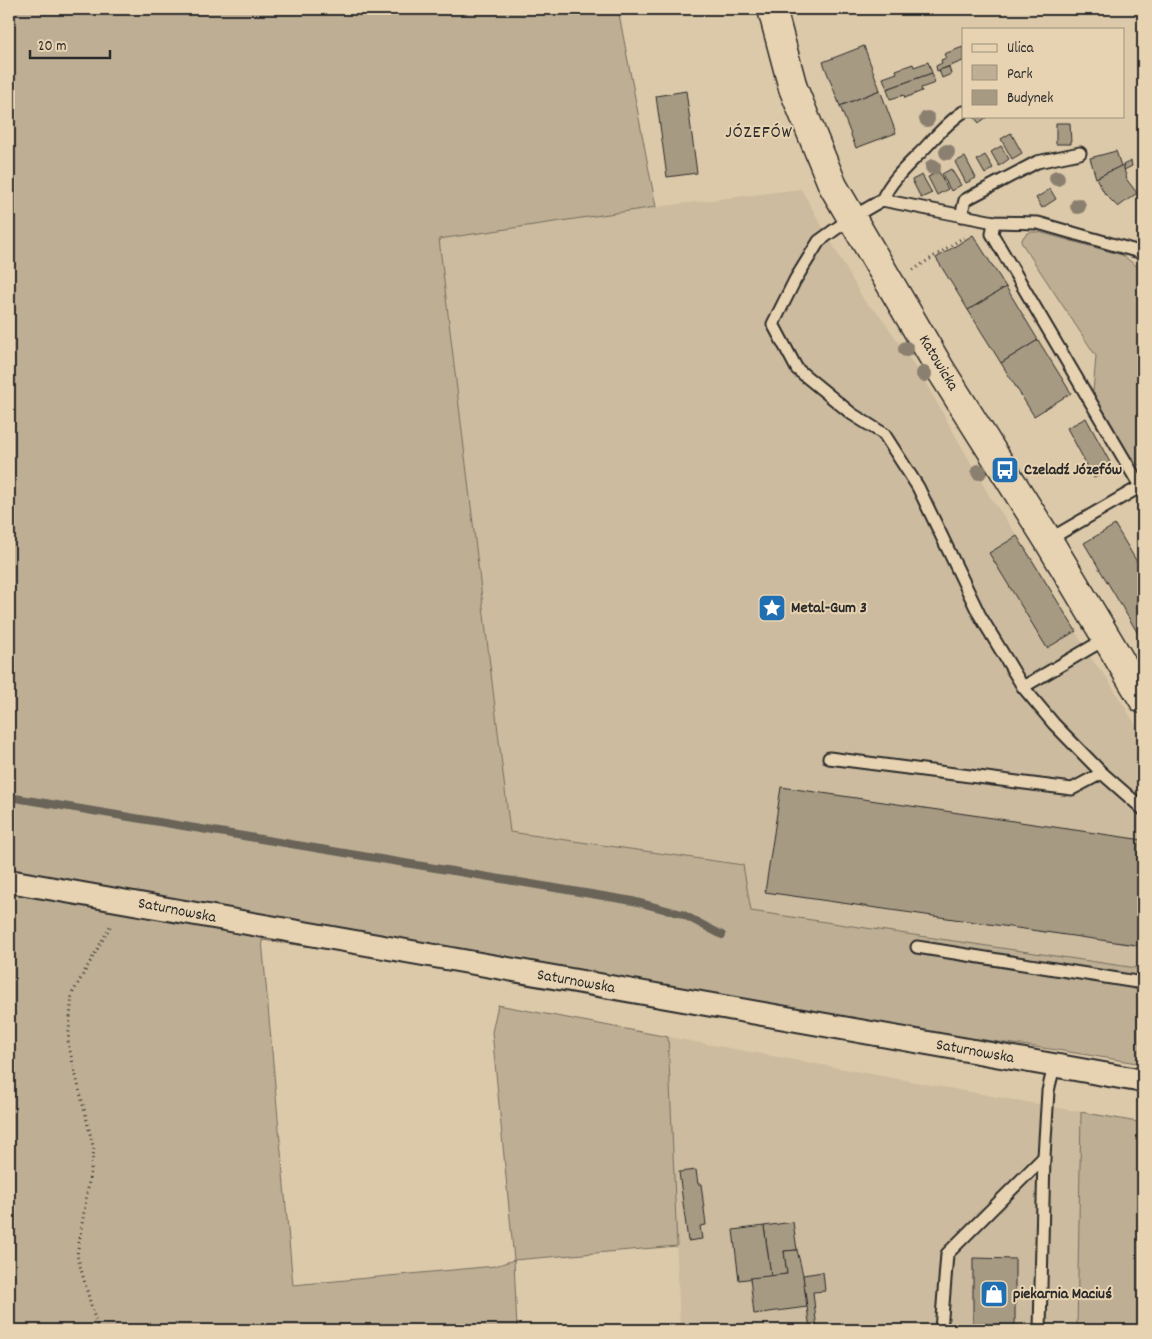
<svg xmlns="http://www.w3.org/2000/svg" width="1152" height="1339" font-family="Dekko,sans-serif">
  <rect width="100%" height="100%" fill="#dcc9a9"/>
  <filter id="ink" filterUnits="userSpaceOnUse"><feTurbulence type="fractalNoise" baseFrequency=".02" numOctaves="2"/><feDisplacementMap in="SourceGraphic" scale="10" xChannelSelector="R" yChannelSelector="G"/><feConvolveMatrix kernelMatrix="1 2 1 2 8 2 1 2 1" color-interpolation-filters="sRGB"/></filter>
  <g filter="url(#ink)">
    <g fill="#ccbb9e">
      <path d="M801,189L865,302L879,314L923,378L990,497L1030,554L1093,661L1107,678L1143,737V969L751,911L743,865L510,832L439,238L656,207Z"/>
      <path d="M668,1037L1081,1112L1077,1330H680Z"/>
    </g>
    <g fill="#beaf94" stroke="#746d60">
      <path d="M9,9H618L656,207L439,239L510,832L743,865L751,911L1143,969V1064L1057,1050L262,940L293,1285L495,1266L514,1260L492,1032L498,1005L668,1037L677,1246L514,1260L517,1330H9Z"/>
      <path d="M1030,232H1039L1122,255L1143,271V469L1132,459L1093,392L1096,356L1021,242L1024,236Z"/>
      <path d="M1081,1112L1143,1123V1330H1077Z"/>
    </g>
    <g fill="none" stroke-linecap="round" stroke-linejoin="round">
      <path stroke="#696358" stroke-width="8" d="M9,797L633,901L682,914L722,935"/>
    </g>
    <g fill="#a79a83" stroke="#2b2b2b">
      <path d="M1059,9H1076V10L1059,13Z"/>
      <path d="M864,46L880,90L840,106L823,62Z"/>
      <path d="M963,47V61L937,71L936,66L942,63L941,60L946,58L944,54Z"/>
      <path d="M928,62L932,73L887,89L883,78L897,73L896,70L913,64L914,67Z"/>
      <path d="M949,67L951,74L942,78L939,70Z"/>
      <path d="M932,73L935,83L921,88L922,91L905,98L904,95L890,99L887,89Z"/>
      <path d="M880,90L896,133L856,148L840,106Z"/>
      <path d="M686,91L697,173L667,177L656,96Z"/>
      <path d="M973,116H988L979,123Z"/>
      <path d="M1056,123H1070L1071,144H1056Z"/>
      <path d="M1011,133L1022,153L1012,159L1001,139Z"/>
      <path d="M1001,146L1009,159L999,166L991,152Z"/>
      <path d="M1116,151L1121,166L1096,178L1090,158Z"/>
      <path d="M985,155L993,168L985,174L977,160Z"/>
      <path d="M965,157L976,178L966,183L955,162Z"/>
      <path d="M1131,161L1132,166L1124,170L1123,165Z"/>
      <path d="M1123,165L1127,180L1137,193L1118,207L1105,194L1096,178Z"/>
      <path d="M951,169L961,185L951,191L942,174Z"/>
      <path d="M939,172L948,189L937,195L928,177Z"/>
      <path d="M922,175L932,193L921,198L912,180Z"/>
      <path d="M1050,189L1056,199L1042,208L1036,198Z"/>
      <path d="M973,235L1006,287L968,310L936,258Z"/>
      <path d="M1006,287L1038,340L1001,363L968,310Z"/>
      <path d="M1038,340L1071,393L1034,416L1001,363Z"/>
      <path d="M1086,418L1113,468L1094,478L1067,428Z"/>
      <path d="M1115,525L1143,572V642L1084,543Z"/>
      <path d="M1017,536L1076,631L1047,648L989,553Z"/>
      <path d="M781,787L1143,840V946L765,892Z"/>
      <path d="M696,1170L698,1184H701L706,1225L700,1226L702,1239L688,1241L679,1172Z"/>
      <path d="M793,1222L797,1250L784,1251L787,1274L771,1276L764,1226Z"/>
      <path d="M764,1226L771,1276L739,1280L733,1230Z"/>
      <path d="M797,1250L803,1275L807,1307L754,1314L750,1278L787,1274L784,1251Z"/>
      <path d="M973,1258L1015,1259V1330H973Z"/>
      <path d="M823,1272L825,1291L813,1292L817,1330H810L803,1275Z"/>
    </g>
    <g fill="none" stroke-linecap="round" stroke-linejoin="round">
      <defs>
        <g id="lane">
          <path d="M882,200C891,180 908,165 924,149C936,136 948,122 963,112"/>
          <path d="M961,216L965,200L1037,162L1080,153"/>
          <path d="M994,222L992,234L1140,486"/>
          <path d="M1048,540L1143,485"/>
          <path d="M1023,687L979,614L918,487L884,434L852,414L797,369L773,324L795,280L819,241L851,218L882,200L994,222L1038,223L1143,253"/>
          <path d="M829,758L1072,789L1102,773L1054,724L1023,687L1107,638"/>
          <path d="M1102,773L1143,809"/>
          <path d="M917,947L1143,983"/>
          <path d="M941,1330L947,1254L1044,1157"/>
          <path d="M1040,1330L1044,1157L1048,1091L1054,1066"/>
        </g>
        <path id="street" d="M9,881L1143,1081"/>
        <path id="secondary" d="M772,9L793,88L833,186L942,372L1048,540L1143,699"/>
      </defs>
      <use href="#lane" stroke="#2b2b2b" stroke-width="15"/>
      <use href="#street" stroke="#2b2b2b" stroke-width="26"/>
      <use href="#secondary" stroke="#2b2b2b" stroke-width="31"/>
      <g stroke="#2b2b2b" stroke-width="3" stroke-dasharray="1 4" stroke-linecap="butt">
        <path d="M913,270L964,237"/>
        <path d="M98,1330L77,1255L94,1150L68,1043L72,994L112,923"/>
      </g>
      <use href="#lane" stroke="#e7d3b1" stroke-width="11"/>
      <use href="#street" stroke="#e7d3b1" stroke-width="22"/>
      <use href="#secondary" stroke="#e7d3b1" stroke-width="28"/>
    </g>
    <g fill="#8b806f">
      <circle cx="927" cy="119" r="8"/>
      <circle cx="947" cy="152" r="8"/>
      <circle cx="933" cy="167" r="8"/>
      <circle cx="1057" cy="178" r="8"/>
      <circle cx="1078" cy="206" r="8"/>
      <circle cx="906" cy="349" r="8"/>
      <circle cx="924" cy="374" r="8"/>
      <circle cx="979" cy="472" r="8"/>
    </g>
  </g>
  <defs>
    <symbol id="bus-square" viewBox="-11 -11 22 22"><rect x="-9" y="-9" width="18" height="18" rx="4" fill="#1f6fb2" stroke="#e7d3b1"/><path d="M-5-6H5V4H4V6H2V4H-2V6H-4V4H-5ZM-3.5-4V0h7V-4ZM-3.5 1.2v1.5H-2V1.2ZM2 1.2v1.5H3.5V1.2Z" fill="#fff"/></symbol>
    <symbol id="sight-square" viewBox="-11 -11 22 22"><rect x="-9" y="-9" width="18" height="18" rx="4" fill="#1f6fb2" stroke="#e7d3b1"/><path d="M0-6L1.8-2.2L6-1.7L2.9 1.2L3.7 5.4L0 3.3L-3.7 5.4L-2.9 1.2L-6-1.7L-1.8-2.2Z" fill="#fff"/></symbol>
    <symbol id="shop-square" viewBox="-11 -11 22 22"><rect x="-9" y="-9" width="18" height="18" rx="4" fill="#1f6fb2" stroke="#e7d3b1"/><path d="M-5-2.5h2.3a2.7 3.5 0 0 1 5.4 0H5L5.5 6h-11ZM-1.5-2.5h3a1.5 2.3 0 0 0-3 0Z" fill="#fff"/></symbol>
  </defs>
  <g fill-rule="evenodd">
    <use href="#bus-square" x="989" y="454" width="32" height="32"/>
    <use href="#sight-square" x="756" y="592" width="32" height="32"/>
    <use href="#shop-square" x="978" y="1278" width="32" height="32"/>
  </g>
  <g text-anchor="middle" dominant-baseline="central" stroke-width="4" stroke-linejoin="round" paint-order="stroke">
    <g font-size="16" fill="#2b2b2b" stroke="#e7d3b1">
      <text transform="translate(938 363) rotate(59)">Katowicka</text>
      <text transform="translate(177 911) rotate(11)">Saturnowska</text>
      <text transform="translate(576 982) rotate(10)">Saturnowska</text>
      <text transform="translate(975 1052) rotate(10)">Saturnowska</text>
    </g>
    <g font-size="16" font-weight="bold" fill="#2b2b2b" stroke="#e7d3b1" text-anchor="start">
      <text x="1024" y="470">Czeladź Józefów</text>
      <text x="791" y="608">Metal-Gum 3</text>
      <text x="1013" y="1294">piekarnia Maciuś</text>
    </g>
    <g font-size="18" letter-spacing="1" fill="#2b2b2b" stroke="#e7d3b1">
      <text x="759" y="133">JÓZEFÓW</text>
    </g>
  </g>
  <rect width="1152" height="1339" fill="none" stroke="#e7d3b1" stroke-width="30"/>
  <rect x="15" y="15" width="1122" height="1309" fill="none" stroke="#2b2b2b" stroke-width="2" filter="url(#ink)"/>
  <rect x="962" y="28" width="162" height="90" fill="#e7d3b1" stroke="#9c907b"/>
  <rect x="972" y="44" width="25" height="8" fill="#e7d3b1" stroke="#9c907b"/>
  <text x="1007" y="52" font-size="15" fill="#2b2b2b">Ulica</text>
  <rect x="972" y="65" width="25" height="15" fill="#beaf94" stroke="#9c907b"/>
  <text x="1007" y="78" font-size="15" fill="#2b2b2b">Park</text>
  <rect x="972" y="90" width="25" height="15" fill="#a79a83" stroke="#9c907b"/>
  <text x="1007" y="102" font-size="15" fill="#2b2b2b">Budynek</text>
  <path d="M30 50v8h80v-8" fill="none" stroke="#2b2b2b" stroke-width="2.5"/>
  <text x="38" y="50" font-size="15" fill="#2b2b2b" stroke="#e7d3b1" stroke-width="4" paint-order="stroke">20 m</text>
</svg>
